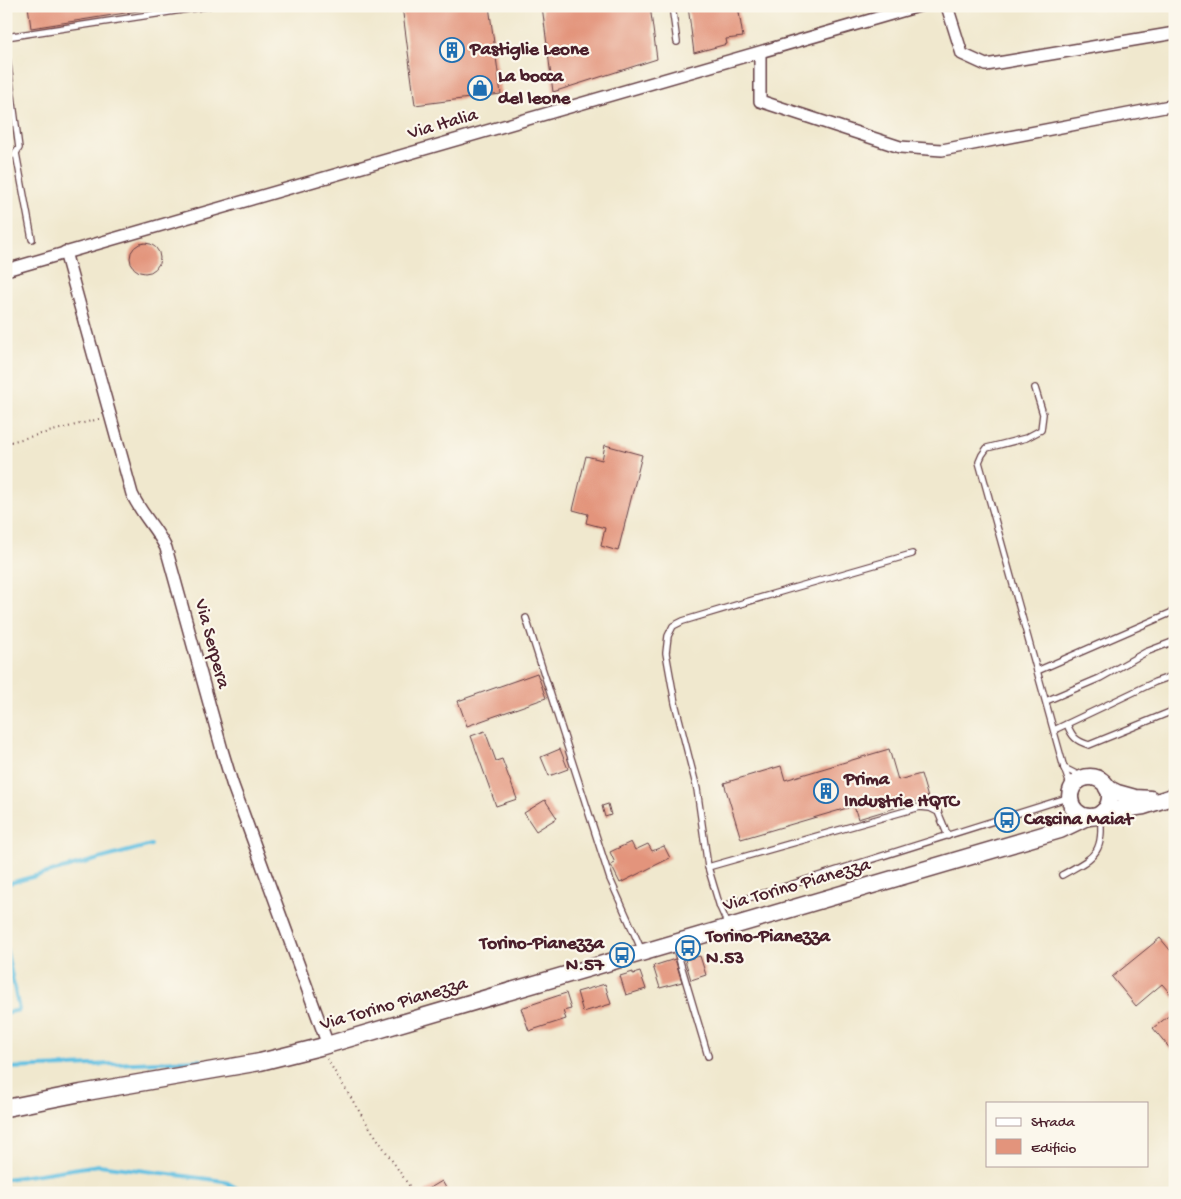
<svg xmlns="http://www.w3.org/2000/svg" width="1181" height="1199" font-family="'Gochi Hand',sans-serif">
  <rect width="100%" height="100%" fill="#fbf7ec"/>
  <filter id="ink" filterUnits="userSpaceOnUse"><feTurbulence type="fractalNoise" baseFrequency=".02" numOctaves="2"/><feDisplacementMap in="SourceGraphic" scale="10" xChannelSelector="R" yChannelSelector="G"/><feConvolveMatrix kernelMatrix="1 2 1 2 8 2 1 2 1" color-interpolation-filters="sRGB"/></filter>
  <filter id="wash" filterUnits="userSpaceOnUse"><feTurbulence type="fractalNoise" baseFrequency=".0096" numOctaves="4" result="noise"/><feDisplacementMap in="SourceGraphic" scale="20" xChannelSelector="R" yChannelSelector="G"/><feGaussianBlur stdDeviation="1.12" result="paint"/><feColorMatrix in="noise" values="0 0 0 0 0 0 0 0 0 0 0 0 0 0 0 0 0 1.4 0 .05"/><feComposite in="paint" operator="in"/></filter>
  <g filter="url(#wash)">
    <rect width="100%" height="100%" fill="#f0e8ce"/>
    <g fill="none" stroke-linecap="round" stroke-linejoin="round">
      <g stroke="#64c1e2" stroke-width="4">
        <path d="M6,884L151,845"/>
        <path d="M6,948L19,1010L6,1013"/>
        <path d="M6,1068L70,1066L201,1060"/>
        <path d="M6,1179L99,1165L224,1181L245,1193"/>
      </g>
    </g>
    <g id="blocks">
      <g fill="#e3947c">
        <path d="M28,6H163V7L31,28Z"/>
        <path d="M402,6H489L501,94L415,105Z"/>
        <path d="M542,6H650L657,59L553,92Z"/>
        <path d="M688,6H738L743,37L726,39L727,44L694,53Z"/>
        <circle cx="145" cy="258" r="15"/>
        <path d="M605,445L642,455L618,551L601,546L605,528L586,523L588,514L573,510L586,456L602,460Z"/>
        <path d="M537,673L546,698L467,726L458,701Z"/>
        <path d="M485,731L496,761L502,759L517,799L496,806L471,736Z"/>
        <path d="M560,749L568,769L549,776L541,757Z"/>
        <path d="M889,749L898,780L921,774L928,798L858,819L854,806L741,839L724,783L781,766L785,780Z"/>
        <path d="M545,800L557,818L536,831L524,813Z"/>
        <path d="M608,804L611,815L605,817L602,806Z"/>
        <path d="M631,842L635,850L648,844L652,851L664,846L670,858L620,883L611,865L615,863L610,852Z"/>
        <path d="M1160,938L1175,956V999L1162,984L1136,1006L1112,977Z"/>
        <path d="M700,956L706,975L691,980L685,960Z"/>
        <path d="M675,959L682,982L660,988L653,966Z"/>
        <path d="M633,972V974L640,972L646,989L626,995L620,976Z"/>
        <path d="M605,984L611,1004L583,1012L577,992Z"/>
        <path d="M566,993L571,1009L563,1011L566,1019L529,1031L521,1008Z"/>
        <path d="M1175,1011V1048L1172,1051L1153,1028Z"/>
        <path d="M442,1181L449,1193H426L425,1191Z"/>
      </g>
    </g>
  </g>
  <g filter="url(#ink)">
    <use href="#blocks" fill-opacity="0" stroke="#633d43" stroke-width="1"/>
    <g fill="none" stroke-linecap="round" stroke-linejoin="round">
      <defs>
        <g id="service">
          <path d="M672,6L677,42"/>
          <path d="M6,37L208,6"/>
          <path d="M6,50L19,148L16,153L6,159"/>
          <path d="M16,153L32,239"/>
          <path d="M1035,388L1043,414L1041,430L1026,438L987,448L982,455L979,462L1064,768L1072,790"/>
          <path d="M526,618L610,879L642,951"/>
          <path d="M1037,671L1175,611"/>
          <path d="M1046,701L1100,678L1146,652L1175,641"/>
          <path d="M1067,724C1072,737 1076,741 1089,745L1175,710"/>
          <path d="M1054,730L1155,682L1175,675"/>
          <path d="M1064,768L1084,778"/>
          <path d="M708,867L920,807L930,808L938,812L948,836"/>
          <path d="M1062,875C1094,857 1105,854 1100,814"/>
          <path d="M720,907L708,867L697,789L675,703L666,653L668,636L673,626L683,621L790,589L912,554"/>
          <path d="M728,925L720,907L1070,797"/>
          <path d="M675,945L708,1056"/>
        </g>
        <g id="minor">
          <path d="M947,6L962,54L986,65L1175,33"/>
          <path d="M760,53V101L900,147L942,150L1175,105"/>
          <path d="M65,252L132,494C141,514 157,529 166,548L222,750L232,783L328,1045"/>
          <path d="M6,270L919,6"/>
        </g>
        <g id="secondary">
          <circle cx="1090" cy="797" r="20"/>
          <path d="M1107,788L1117,793L1135,798L1151,799"/>
          <path d="M1103,812L1144,806L1175,796"/>
          <path d="M6,1108L81,1093L260,1062L320,1047L1060,830L1087,817"/>
        </g>
      </defs>
      <use href="#service" stroke="#633d43" stroke-width="8"/>
      <use href="#minor" stroke="#633d43" stroke-width="14"/>
      <use href="#secondary" stroke="#633d43" stroke-width="19"/>
      <g stroke="#633d43" stroke-width="2" stroke-dasharray="1 4" stroke-linecap="butt">
        <path d="M6,443L99,419"/>
        <path d="M327,1059L364,1119L414,1193"/>
      </g>
      <use href="#service" stroke="#fff" stroke-width="5.5"/>
      <use href="#minor" stroke="#fff" stroke-width="11"/>
      <use href="#secondary" stroke="#fff" stroke-width="16"/>
    </g>
  </g>
  <defs>
    <symbol id="building-ring" viewBox="-11 -11 22 22"><circle r="9.5" fill="#fbf7ec" stroke="#1f6fb2" stroke-width="1.5"/><path d="M-4-6H4V6H1V3H-1V6H-4ZM-2.5-4.3h1.7v1.8h-1.7ZM.8-4.3h1.7v1.8H.8ZM-2.5-1h1.7V.8h-1.7ZM.8-1h1.7V.8H.8Z" fill="#1f6fb2"/></symbol>
    <symbol id="shop-ring" viewBox="-11 -11 22 22"><circle r="9.5" fill="#fbf7ec" stroke="#1f6fb2" stroke-width="1.5"/><path d="M-5-2.5h2.3a2.7 3.5 0 0 1 5.4 0H5L5.5 6h-11ZM-1.5-2.5h3a1.5 2.3 0 0 0-3 0Z" fill="#1f6fb2"/></symbol>
    <symbol id="bus-ring" viewBox="-11 -11 22 22"><circle r="9.5" fill="#fbf7ec" stroke="#1f6fb2" stroke-width="1.5"/><path d="M-5-6H5V4H4V6H2V4H-2V6H-4V4H-5ZM-3.5-4V0h7V-4ZM-3.5 1.2v1.5H-2V1.2ZM2 1.2v1.5H3.5V1.2Z" fill="#1f6fb2"/></symbol>
  </defs>
  <g fill-rule="evenodd">
    <use href="#building-ring" x="438" y="36" width="28" height="28"/>
    <use href="#shop-ring" x="466" y="74" width="28" height="28"/>
    <use href="#building-ring" x="812" y="777" width="28" height="28"/>
    <use href="#bus-ring" x="993" y="806" width="28" height="28"/>
    <use href="#bus-ring" x="674" y="934" width="28" height="28"/>
    <use href="#bus-ring" x="608" y="941" width="28" height="28"/>
  </g>
  <g text-anchor="middle" dominant-baseline="central" stroke-width="4.5" stroke-linejoin="round" paint-order="stroke">
    <g font-size="19" font-weight="bold" fill="#4a1f2b" stroke="#fbf7ec" text-anchor="start">
      <text x="470" y="50">Pastiglie Leone</text>
      <text x="498" y="77">La bocca<tspan x="498" dy="22">del leone</tspan></text>
      <text x="844" y="780">Prima<tspan x="844" dy="22">Industrie HQTC</tspan></text>
      <text x="1024" y="820">Cascina Maiat</text>
      <text x="706" y="937">Torino-Pianezza<tspan x="706" dy="22">N.53</tspan></text>
      <text x="604" y="944" text-anchor="end">Torino-Pianezza<tspan x="604" dy="22">N.57</tspan></text>
    </g>
    <g font-size="19" fill="#4a1f2b" stroke="#fbf7ec">
      <text transform="translate(443 125) rotate(-16)">Via Italia</text>
      <text transform="translate(211 644) rotate(75)">Via Serpera</text>
      <text transform="translate(797 886) rotate(-16)">Via Torino Pianezza</text>
      <text transform="translate(394 1005) rotate(-16)">Via Torino Pianezza</text>
    </g>
  </g>
  <rect width="1181" height="1199" fill="none" stroke="#fbf7ec" stroke-width="25"/>
  <rect x="986" y="1102" width="162" height="65" fill="#fbf7ec" stroke="#b4a19f"/>
  <rect x="996" y="1118" width="25" height="8" fill="#ffffff" stroke="#b4a19f"/>
  <text x="1031" y="1126" font-size="15" fill="#4a1f2b">Strada</text>
  <rect x="996" y="1139" width="25" height="15" fill="#e3947c" stroke="#b4a19f"/>
  <text x="1031" y="1152" font-size="15" fill="#4a1f2b">Edificio</text>
</svg>
